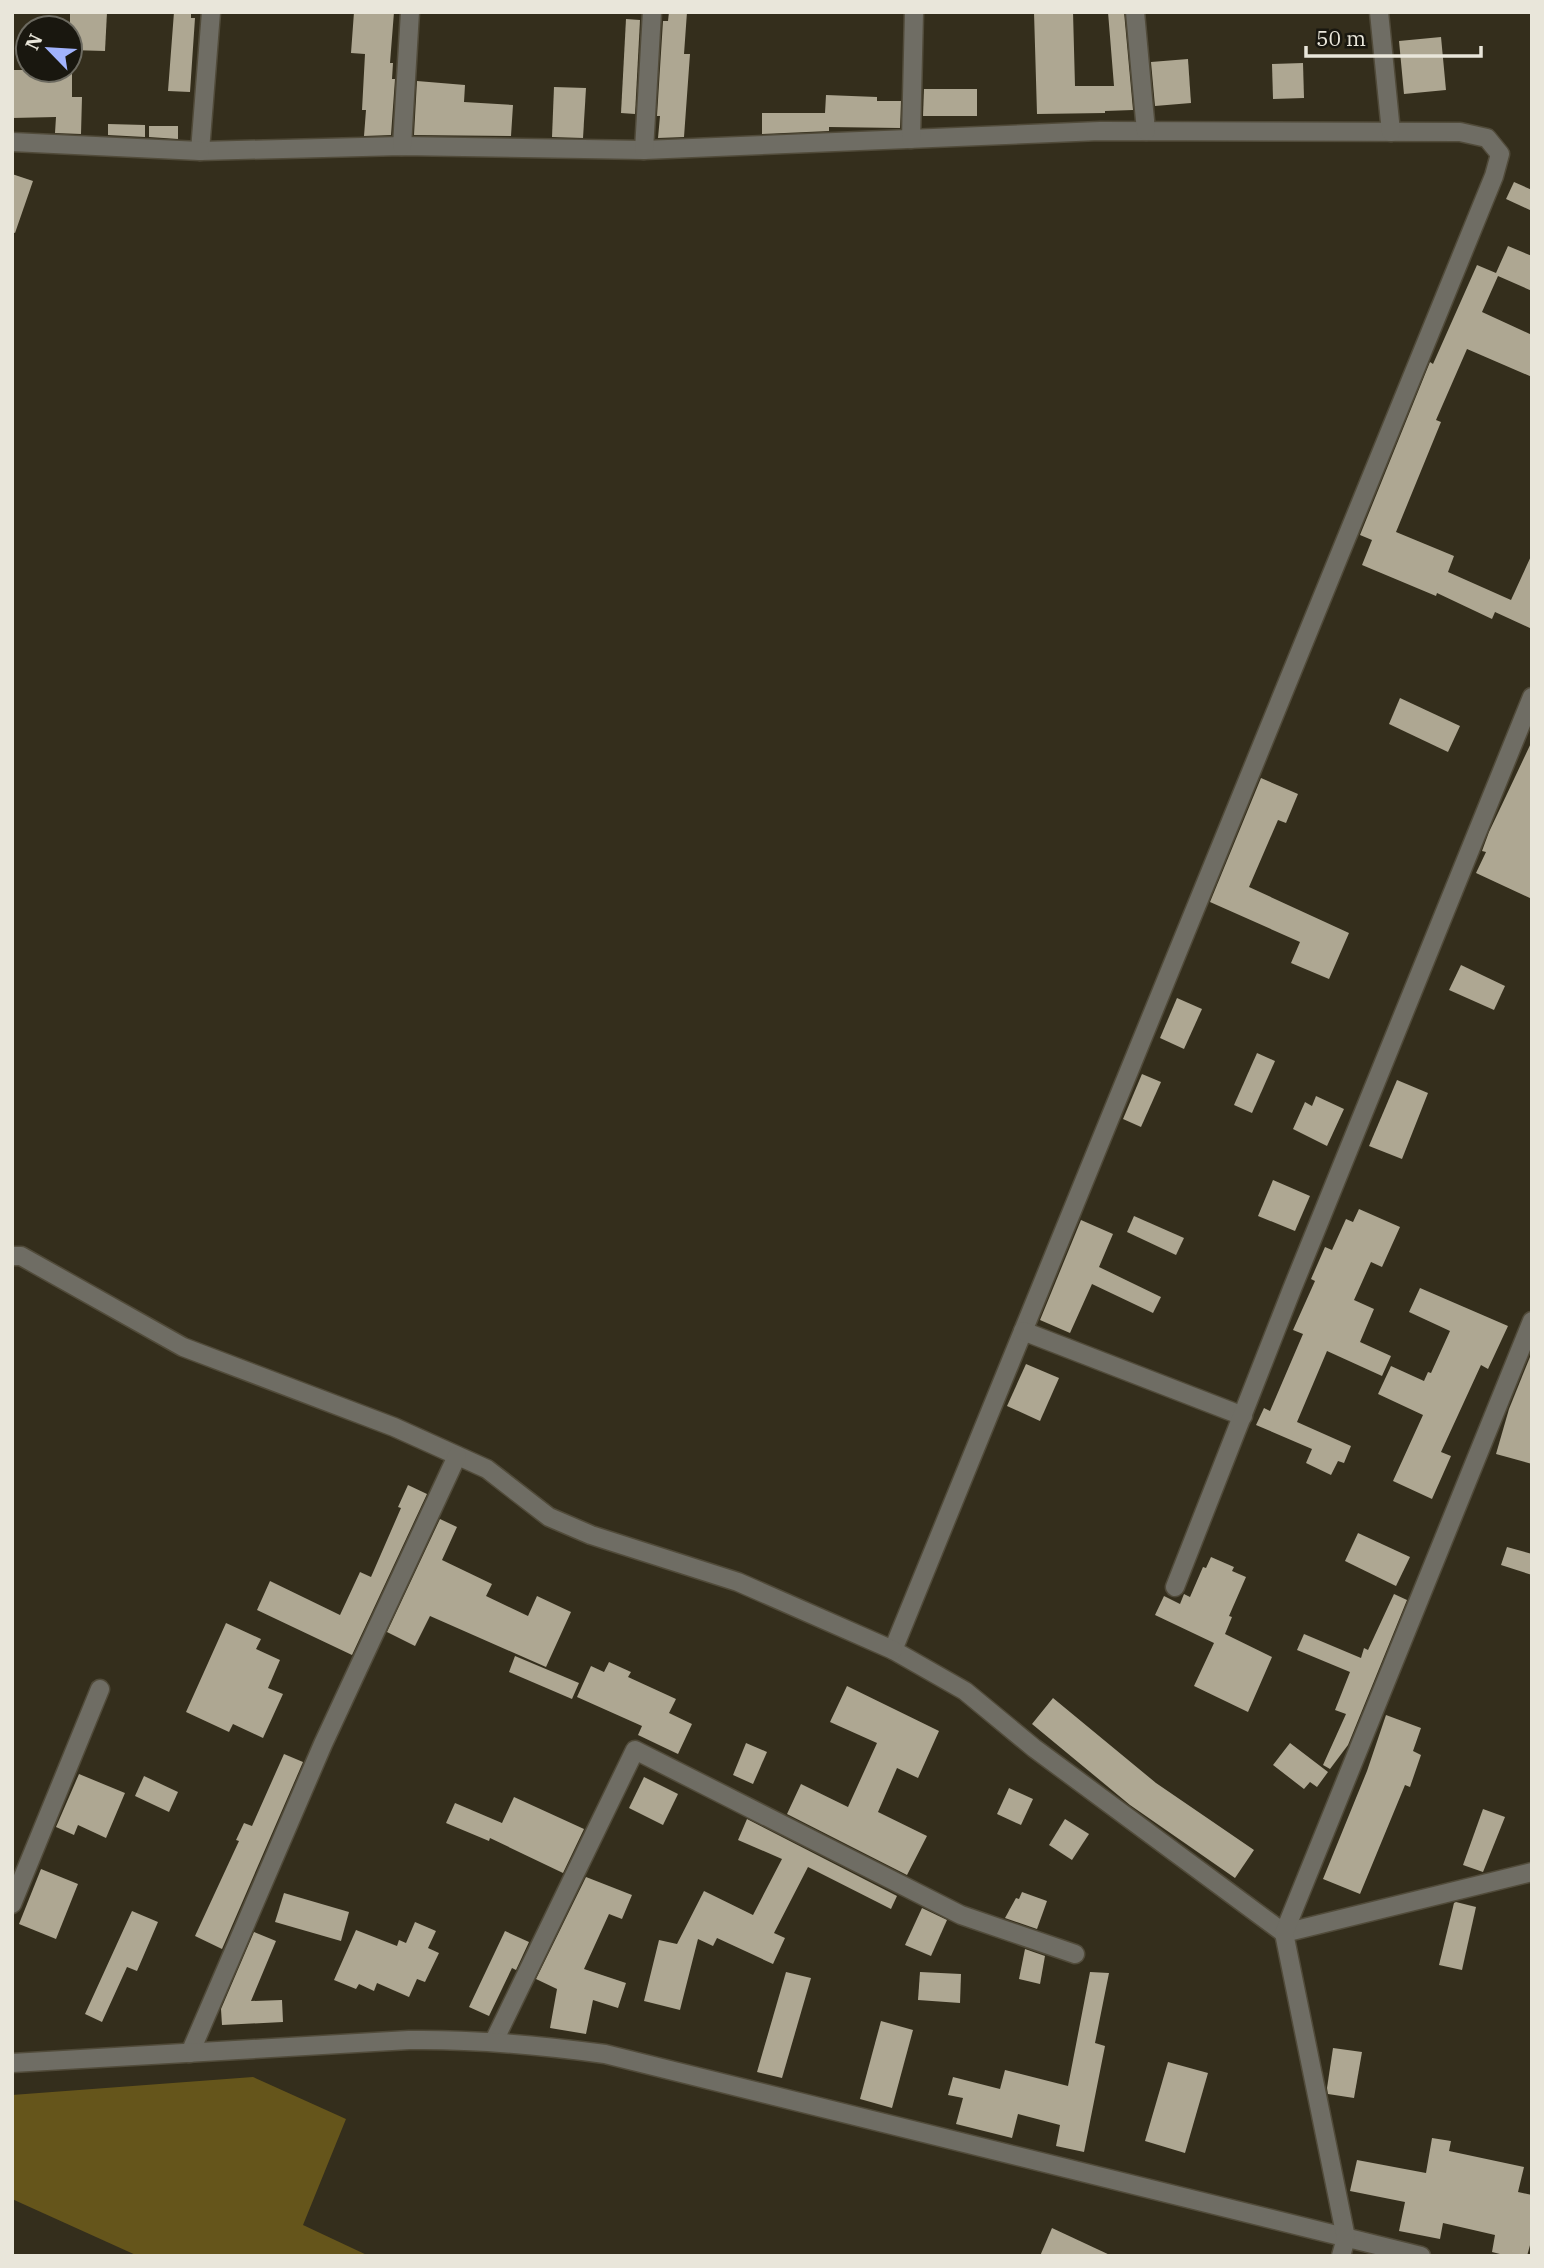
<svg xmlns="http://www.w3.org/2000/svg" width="1544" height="2268" font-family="'IBM Plex Serif',serif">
  <rect width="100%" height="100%" fill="#342e1c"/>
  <path fill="#65551b" d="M253,2077L346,2119L303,2225L369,2256H138L12,2199V2095Z"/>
  <g fill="#aea792">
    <path d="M70,12H107L105,51L70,50Z"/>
    <path d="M174,12H191V18H195L190,92L168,91Z"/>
    <path d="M354,12H394L390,63H393L392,79H395L391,135L364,136L366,110H362L365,54L351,53Z"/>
    <path d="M669,12H687L684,54H690L684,137L658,138L660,116H657L663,21H668Z"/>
    <path d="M1034,12H1073L1075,86H1114L1108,12H1124L1133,110L1105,111V113L1037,114Z"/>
    <path d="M626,19L640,20L635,114L621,113Z"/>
    <path d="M1441,37L1446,90L1404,94L1399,41Z"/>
    <path d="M1188,59L1191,103L1155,106L1151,62Z"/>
    <path d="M1303,63L1304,98L1273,99L1272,64Z"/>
    <path d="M12,70H72V97H82L81,134L55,133L56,117L12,118Z"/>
    <path d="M417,81L465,85L464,102L513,105L511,136L414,135Z"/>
    <path d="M554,87L586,88L583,138L552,137Z"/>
    <path d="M924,89H977V116H923Z"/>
    <path d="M826,95L877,97V101H901L900,128L829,127V131L762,134V113H825Z"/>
    <path d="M108,124L145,125V137L108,135Z"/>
    <path d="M149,126H178V139L149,137Z"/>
    <path d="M12,174L33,181L15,233L12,232Z"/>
    <path d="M1514,182L1532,190V211L1506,199Z"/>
    <path d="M1508,246L1532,256V291L1498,276L1482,312L1532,335V377L1467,349L1436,420L1441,422L1396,532L1454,556L1448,572L1511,600L1532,554V629L1495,612L1492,619L1437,593L1436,596L1362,565L1372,540L1360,535L1430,362L1433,364L1477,265L1496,273Z"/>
    <path d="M1400,698L1460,726L1448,752L1389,724Z"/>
    <path d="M1532,741V899L1476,873L1486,852L1482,851L1489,832Z"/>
    <path d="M1261,778L1298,794L1286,823L1278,820L1249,887L1349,933L1329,979L1291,963L1300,942L1210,902Z"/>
    <path d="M1461,965L1505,986L1494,1010L1449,990Z"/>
    <path d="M1177,998L1202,1009L1184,1049L1160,1038Z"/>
    <path d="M1257,1053L1275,1061L1252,1113L1234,1105Z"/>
    <path d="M1142,1074L1161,1082L1141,1127L1123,1119Z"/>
    <path d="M1397,1080L1428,1093L1402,1159L1369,1146Z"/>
    <path d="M1316,1096L1344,1109L1327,1146L1293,1129L1305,1102L1312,1106Z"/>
    <path d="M1273,1180L1310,1196L1295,1231L1258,1216Z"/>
    <path d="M1359,1209L1400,1227L1382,1267L1371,1262L1354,1300L1374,1309L1360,1342L1391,1356L1382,1376L1327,1351L1297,1422L1351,1446L1344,1463L1338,1461L1331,1475L1306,1463L1312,1449L1256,1425L1264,1408L1270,1411L1303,1334L1293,1330L1315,1281L1311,1279L1325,1247L1332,1250L1346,1219L1353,1222Z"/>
    <path d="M1134,1216L1184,1238L1176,1255L1127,1232Z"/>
    <path d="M1081,1220L1113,1234L1099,1267L1161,1297L1153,1313L1092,1284L1070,1333L1040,1320Z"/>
    <path d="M1420,1288L1508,1326L1488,1369L1481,1365L1441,1452L1451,1456L1432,1499L1393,1481L1423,1415L1378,1394L1391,1366L1424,1381L1428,1372L1431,1373L1450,1331L1409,1312Z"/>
    <path d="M1532,1352V1464L1496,1454L1509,1409Z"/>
    <path d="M1026,1364L1059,1378L1040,1421L1007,1406Z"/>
    <path d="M408,1485L427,1494L352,1655L257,1610L270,1581L340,1615L360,1572L371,1577L401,1508L398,1507Z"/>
    <path d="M440,1519L457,1527L442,1560L492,1584L486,1596L528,1616L537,1596L571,1612L546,1667L430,1616L415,1646L387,1632Z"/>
    <path d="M1358,1533L1410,1557L1396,1586L1345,1561Z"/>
    <path d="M1507,1547L1532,1554V1575L1501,1565Z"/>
    <path d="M1211,1557L1234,1567L1232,1571L1246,1577L1229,1616L1232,1617L1225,1634L1272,1657L1248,1712L1194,1686L1214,1643L1155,1615L1164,1596L1180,1604L1184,1594L1190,1597L1203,1567L1206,1568Z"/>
    <path d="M1394,1594L1407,1600L1348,1745L1330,1769L1323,1765L1346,1714L1335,1710L1350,1672L1297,1650L1304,1634L1361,1658L1364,1648L1368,1650Z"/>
    <path d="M226,1623L261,1639L256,1649L280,1660L268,1688L283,1694L263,1738L233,1724L229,1732L186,1712Z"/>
    <path d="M515,1656L579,1683L572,1699L509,1672Z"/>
    <path d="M609,1662L631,1672L628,1677L676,1699L669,1713L692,1724L678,1754L638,1735L642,1726L577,1697L591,1666L604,1672Z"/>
    <path d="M847,1686L939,1731L918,1778L897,1768L878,1812L927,1836L907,1875L787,1814L801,1784L848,1807L877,1743L830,1722Z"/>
    <path d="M1053,1698L1156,1783L1254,1850L1235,1878L1130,1805L1032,1724Z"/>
    <path d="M1386,1715L1421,1728L1413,1751L1421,1755L1410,1787L1405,1785L1360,1894L1323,1879L1367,1771Z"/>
    <path d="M746,1743L767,1752L753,1784L733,1775Z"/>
    <path d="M1290,1743L1328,1772L1317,1787L1310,1782L1304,1789L1273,1765Z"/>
    <path d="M284,1754L303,1762L222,1949L195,1936L239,1841L236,1840L244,1823L252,1826Z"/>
    <path d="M79,1774L125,1793L106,1838L78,1825L74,1835L56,1827Z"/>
    <path d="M144,1776L178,1792L169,1812L135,1796Z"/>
    <path d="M644,1777L678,1794L663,1825L629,1808Z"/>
    <path d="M1009,1788L1033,1799L1021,1825L997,1814Z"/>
    <path d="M514,1797L584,1829L563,1873L490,1838L489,1841L446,1823L455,1803L502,1823Z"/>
    <path d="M1483,1809L1505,1817L1483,1872L1463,1865Z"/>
    <path d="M747,1819L897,1896L891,1909L808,1867L774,1933L785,1938L773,1964L717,1938L713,1946L698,1939L680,2010L644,2001L659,1940L677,1944L704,1891L753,1915L782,1859L738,1840Z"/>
    <path d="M1065,1819L1089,1834L1072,1860L1049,1845Z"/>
    <path d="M41,1869L78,1884L56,1939L19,1924Z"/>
    <path d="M586,1877L632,1895L622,1919L609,1914L584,1969L626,1983L618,2008L593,2000L586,2034L550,2028L557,1989L536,1979Z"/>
    <path d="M1022,1892L1047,1901L1037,1929L1005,1918L1016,1898L1019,1899Z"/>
    <path d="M284,1893L349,1912L341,1941L275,1922Z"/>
    <path d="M1456,1902L1476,1907L1462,1970L1439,1965L1454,1903Z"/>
    <path d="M922,1908L947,1920L931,1956L905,1945Z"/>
    <path d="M132,1911L158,1922L137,1971L127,1967L102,2022L85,2014Z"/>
    <path d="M415,1922L436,1931L428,1948L439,1953L425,1982L417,1979L409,1997L377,1983L374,1991L359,1984L356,1989L334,1980L356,1930L397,1946L399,1940L406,1943Z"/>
    <path d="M505,1931L529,1942L516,1970L512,1968L489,2016L469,2007Z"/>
    <path d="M254,1932L276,1941L251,2001L282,2000L283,2022L222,2025L221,2009Z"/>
    <path d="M1025,1949L1045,1956L1040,1984L1019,1979Z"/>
    <path d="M786,1972L811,1978L782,2078L757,2072Z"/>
    <path d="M920,1972L961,1974L960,2003L918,2000Z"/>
    <path d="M1090,1972L1109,1973L1095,2043L1105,2046L1084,2152L1056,2146L1060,2125L1018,2114L1012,2138L956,2124L963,2098L948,2095L953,2077L1000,2089L1005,2070L1068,2086Z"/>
    <path d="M881,2021L913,2030L892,2108L860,2099Z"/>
    <path d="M1333,2048L1362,2052L1354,2098L1328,2094L1327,2088Z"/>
    <path d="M1168,2062L1208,2073L1185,2153L1145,2141Z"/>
    <path d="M1432,2138L1451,2141L1449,2151L1524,2167L1518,2192L1532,2195V2238L1527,2256H1508L1492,2252L1495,2235L1443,2223L1440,2239L1399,2231L1405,2202L1350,2191L1357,2160L1426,2173Z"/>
    <path d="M1052,2228L1112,2256H1040Z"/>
  </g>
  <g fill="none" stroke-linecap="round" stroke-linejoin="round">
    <defs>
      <g id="minor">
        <path d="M211,12L200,151L402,146L644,150L1100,131L1460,132L1487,138L1500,154L1494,176L893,1650L965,1691L1034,1748L1284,1933L1532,1872"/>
        <path d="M1135,12L1146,131"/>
        <path d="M1379,12L1391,132"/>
        <path d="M911,139L914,12"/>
        <path d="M12,142L200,151"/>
        <path d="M402,146L410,12"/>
        <path d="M644,150L652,12"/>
        <path d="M12,1256H21L183,1347L394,1427L487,1469L549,1517L591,1535L738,1582L893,1650"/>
        <path d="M1023,1331L1243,1416"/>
        <path d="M1175,1587L1292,1289L1532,697"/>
        <path d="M12,1904L100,1689"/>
        <path d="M494,2041L635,1750L961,1915L1075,1954"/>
        <path d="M190,2053L323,1744L457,1456"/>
        <path d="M12,2063L409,2040C475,2039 539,2045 605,2054L1421,2256"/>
        <path d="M1341,2256L1346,2238L1284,1933L1532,1321"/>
      </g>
    </defs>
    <use href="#minor" stroke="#514b3a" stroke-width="21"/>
    <use href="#minor" stroke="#6f6d64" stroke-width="18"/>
  </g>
  <rect width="1544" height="2268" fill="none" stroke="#e9e6da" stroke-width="28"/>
  <g transform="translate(49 49) rotate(295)"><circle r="33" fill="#19170f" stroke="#6c6a60" stroke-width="2"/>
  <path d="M0-5L12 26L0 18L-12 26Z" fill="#a1b3fd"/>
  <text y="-10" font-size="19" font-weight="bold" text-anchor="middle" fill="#e9e6da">N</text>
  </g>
  <path d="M1306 46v10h175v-10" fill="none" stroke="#e9e6da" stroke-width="3.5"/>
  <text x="1316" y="46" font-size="21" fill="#e9e6da" stroke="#19170f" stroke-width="5" paint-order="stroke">50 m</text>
</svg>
